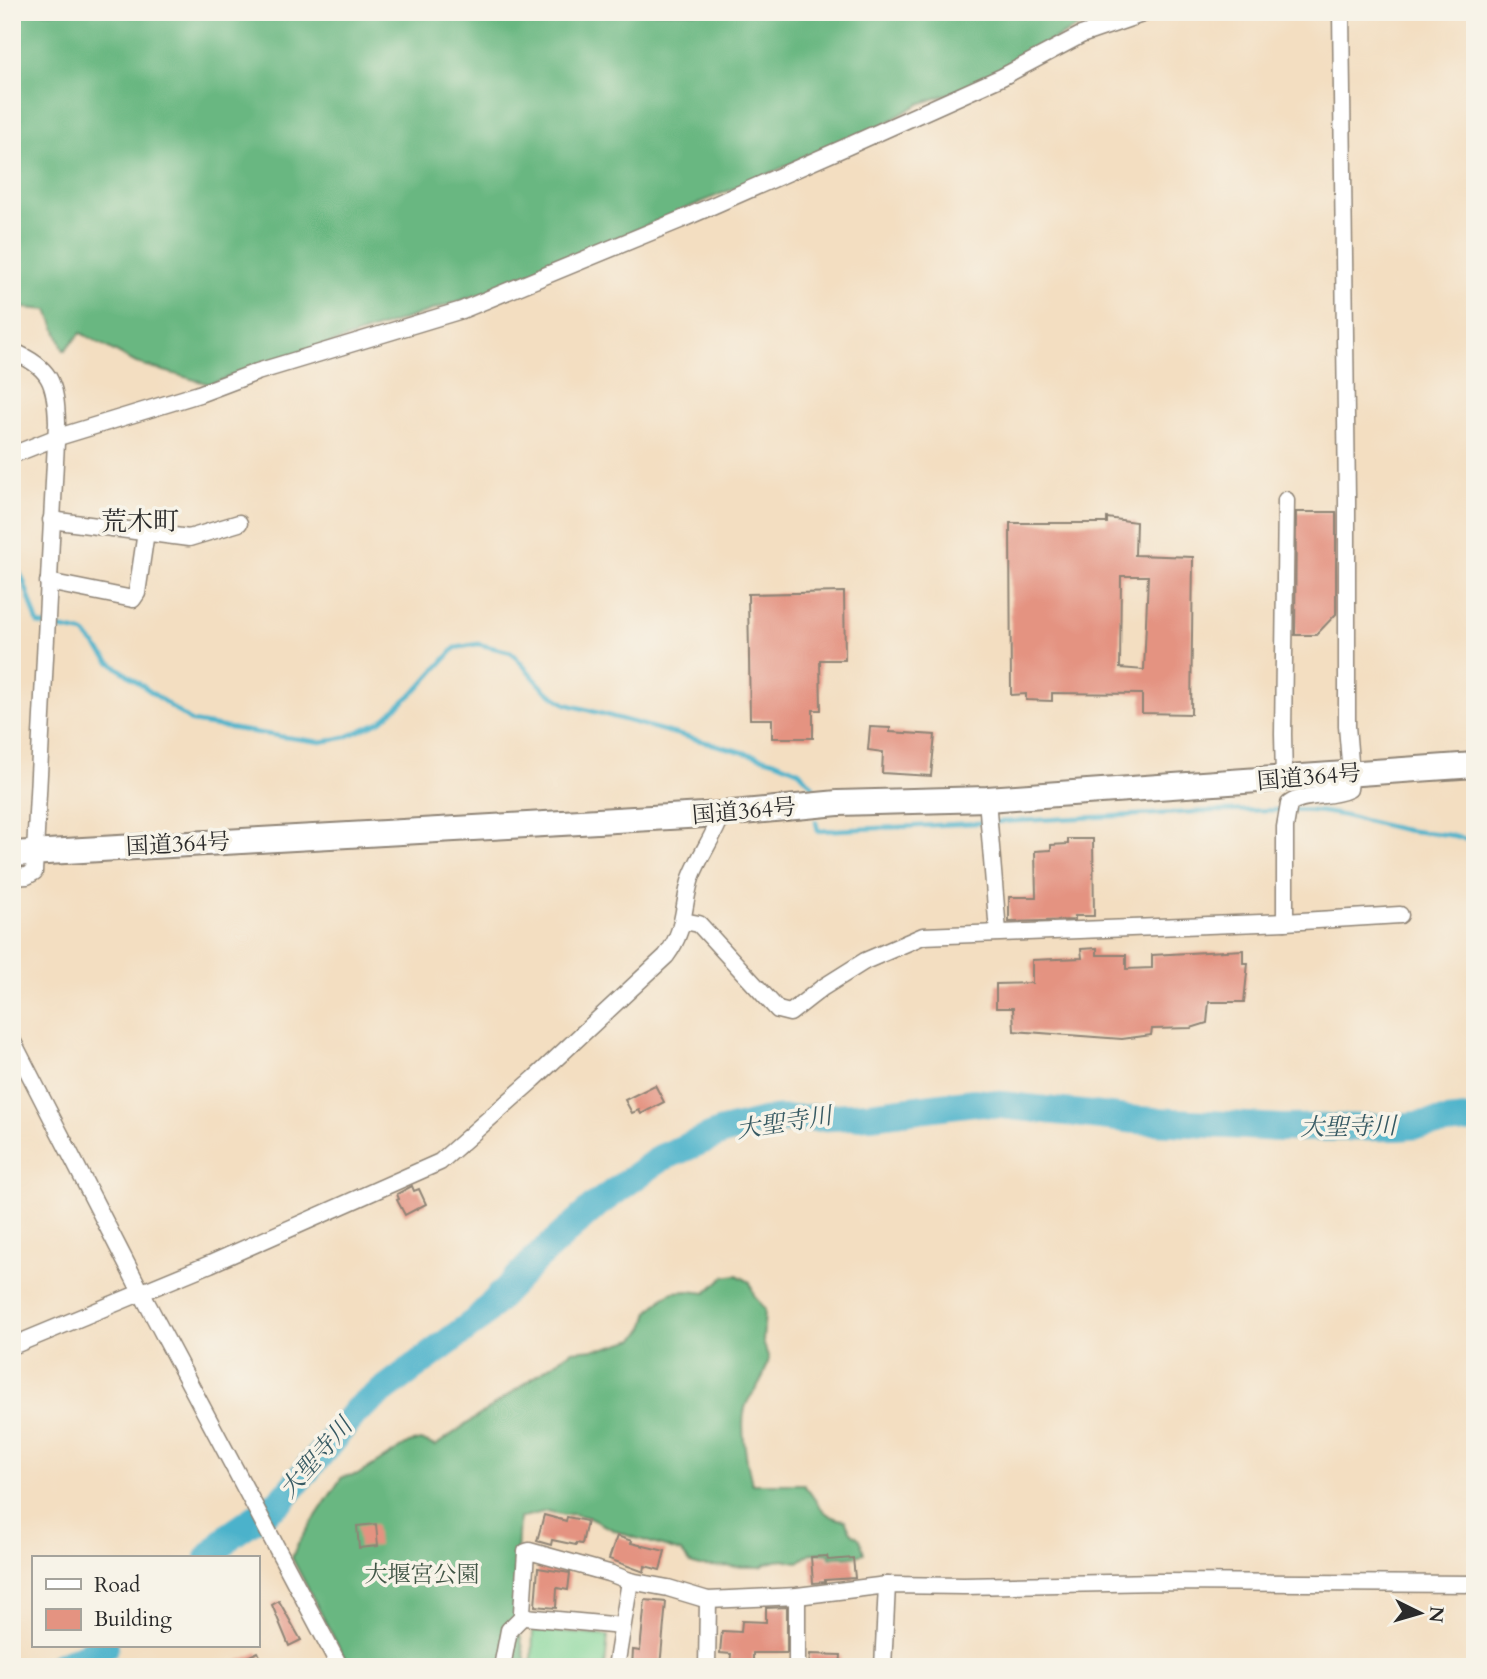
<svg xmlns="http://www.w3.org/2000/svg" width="1487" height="1679" font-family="Cardo,'Noto Serif JP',serif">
  <rect width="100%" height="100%" fill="#f7f3e8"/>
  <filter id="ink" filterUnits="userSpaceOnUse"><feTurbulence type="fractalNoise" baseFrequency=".0143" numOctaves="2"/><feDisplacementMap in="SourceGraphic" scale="14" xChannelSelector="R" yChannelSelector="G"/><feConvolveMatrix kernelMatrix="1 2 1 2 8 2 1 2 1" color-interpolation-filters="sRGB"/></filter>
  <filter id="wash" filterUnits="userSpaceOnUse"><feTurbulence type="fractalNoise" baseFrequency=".00686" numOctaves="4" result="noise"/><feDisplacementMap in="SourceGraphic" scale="28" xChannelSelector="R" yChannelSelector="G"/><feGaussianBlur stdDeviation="1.57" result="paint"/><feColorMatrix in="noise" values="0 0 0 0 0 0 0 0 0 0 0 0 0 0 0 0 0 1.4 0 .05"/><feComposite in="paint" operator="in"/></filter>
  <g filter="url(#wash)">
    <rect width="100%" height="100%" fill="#f3dec1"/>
    <path fill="#82d699" stroke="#568062" stroke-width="2" d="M533,1630L608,1636L605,1667H532Z"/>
    <g fill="#69b781" stroke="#4a7156" stroke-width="2">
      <path d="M12,12H1100L1099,16L1013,61L968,87L919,104L881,126L499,288L209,384L136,363L81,333L64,351L48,310L12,307Z"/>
      <path d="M737,1275L750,1282L754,1295L765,1310L763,1342L769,1359C766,1370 762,1380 756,1389C753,1394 749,1398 747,1403C738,1420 747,1465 752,1484H803C818,1500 821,1518 845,1520L851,1532L860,1539L864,1553C854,1559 841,1555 830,1558L829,1554L811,1553L798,1562C785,1559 772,1559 761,1567L699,1566L690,1563L681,1552L620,1533L587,1517L573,1514L564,1515L547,1511L519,1518L514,1608L527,1667H349L292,1558L297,1545L342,1477L359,1474L409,1443L421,1440L435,1446L572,1351L605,1348L635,1339L644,1328L649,1312L664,1297L673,1292L689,1291L706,1293L723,1277Z"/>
    </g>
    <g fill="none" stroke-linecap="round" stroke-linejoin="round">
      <g stroke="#4cb2cb" stroke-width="4.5">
        <path d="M12,560L23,579L38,624L84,633L110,662L192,722L284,737L321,742L346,737L381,721L419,688L455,648L478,644L511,652L545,690L566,704L775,761L799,771L813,786"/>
        <path d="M1292,810C1335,810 1365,822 1405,830C1429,834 1453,832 1475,843"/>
        <path d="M816,822L818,831L1216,811L1283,810"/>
      </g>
      <g stroke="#4cb2cb" stroke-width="28">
        <path d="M209,1558L231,1535L282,1500L357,1410L476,1321L536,1259L596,1205L661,1158L722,1132L771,1120L870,1115L974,1102L1137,1120L1281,1128L1398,1127L1475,1119"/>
        <path d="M58,1667L95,1652L105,1646"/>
      </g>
    </g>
    <g id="blocks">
      <g fill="#e49381" fill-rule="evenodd">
        <path d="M1296,512H1336V614L1316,635H1295Z"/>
        <path d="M1107,518L1136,522L1135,555L1193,557L1191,714L1142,713V694L1052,693V701L1026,700V694L1011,695L1010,523H1107ZM1121,576H1148L1144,670L1120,668Z"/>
        <path d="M844,592L845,660H820L821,710H813V738H772V719H750L748,594Z"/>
        <path d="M870,727L890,728V732L935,735L931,776L882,773L883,752L868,750Z"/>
        <path d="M1068,839H1093L1094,916H1075V920L1009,922V897H1036L1035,851L1051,850V845L1068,844Z"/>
        <path d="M1097,948V955H1126V969L1152,968V955L1243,950V963H1248L1244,1002H1209L1207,1023L1191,1028L1152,1029L1151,1035L1122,1039L1014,1031L1013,1008H996V984L1032,983V960L1082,958L1081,949Z"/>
        <path d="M655,1085L664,1102L641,1114L639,1110L632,1113L625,1100Z"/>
        <path d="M412,1186L414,1191L419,1189L426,1204L405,1215L397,1200L399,1199L397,1194Z"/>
        <path d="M544,1515L566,1521L567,1517L587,1521L582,1544L576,1543V1545L552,1540L551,1545L537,1541Z"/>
        <path d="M376,1524L378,1546L359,1548L357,1526Z"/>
        <path d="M617,1536L632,1541L631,1543L665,1551L660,1570L645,1566L644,1572L609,1559Z"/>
        <path d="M827,1556L828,1560L853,1558L855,1578L825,1580V1582L813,1583L811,1557Z"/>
        <path d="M538,1568L570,1573L568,1590L557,1588L556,1608L535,1606Z"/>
        <path d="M645,1600L666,1602L660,1667H632L633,1650L640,1651Z"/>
        <path d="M279,1601L301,1640L289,1646L272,1605Z"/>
        <path d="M787,1607V1653H753V1667H730L731,1654L720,1653L722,1631L741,1632L742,1621L766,1622V1608Z"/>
        <path d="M258,1652L265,1667H225Z"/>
        <path d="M810,1654L841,1655L840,1667H809Z"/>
      </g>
    </g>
  </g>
  <g filter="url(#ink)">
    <use href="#blocks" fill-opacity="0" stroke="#8f8476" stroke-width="2"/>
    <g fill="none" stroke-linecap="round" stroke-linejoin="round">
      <defs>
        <g id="minor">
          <path d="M12,351C50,367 56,382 57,423L34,872L27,876L12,877"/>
          <path d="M12,455L55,438L199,394L257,372L462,310L680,220L846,147L1002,77L1081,35L1148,12"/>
          <path d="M51,520L189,538L239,523"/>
          <path d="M48,582L133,599L137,593L146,532"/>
          <path d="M1284,780L1283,734L1286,500"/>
          <path d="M987,799L998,932"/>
          <path d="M683,921L699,924L778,1010L790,1013L822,988L865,961L923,936L1285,922L1400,915"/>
          <path d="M1285,922V827L1289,804C1303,793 1331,798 1349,789L1351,774L1347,726V499L1341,12"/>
          <path d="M12,1040L141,1292L340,1667"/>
          <path d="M12,1346L210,1264L440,1162L534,1079L666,956C686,930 682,908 691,878C699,856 714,837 722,814"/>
          <path d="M622,1626L525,1617L522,1612L526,1552L529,1551L612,1574L630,1581"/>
          <path d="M502,1667L509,1630L524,1615"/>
          <path d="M616,1667L630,1581L668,1588L708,1600L797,1596L887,1585L964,1586L1159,1582L1475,1584"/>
          <path d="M707,1667L708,1600"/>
          <path d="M797,1667V1596"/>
          <path d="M883,1667L887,1585"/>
        </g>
        <path id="highway" d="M12,854L722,814L838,803L987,799L1475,765"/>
      </defs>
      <use href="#minor" stroke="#8f8476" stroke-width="19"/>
      <use href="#highway" stroke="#8f8476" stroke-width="28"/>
      <use href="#minor" stroke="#fff" stroke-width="16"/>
      <use href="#highway" stroke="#fff" stroke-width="24"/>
    </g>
  </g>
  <g text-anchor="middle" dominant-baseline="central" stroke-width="7" stroke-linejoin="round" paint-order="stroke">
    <g font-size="23" fill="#2b2b2b" stroke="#f7f3e8">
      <text transform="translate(1309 777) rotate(-5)">国道364号</text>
      <text transform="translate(744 811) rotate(-5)">国道364号</text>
      <text transform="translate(178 844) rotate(-3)">国道364号</text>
    </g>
    <g font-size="23" fill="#415646" stroke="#f7f3e8">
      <text x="422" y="1574">大堰宮公園</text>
    </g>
    <g font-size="24" font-style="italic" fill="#375a63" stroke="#f7f3e8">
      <text transform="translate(784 1123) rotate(-9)">大聖寺川</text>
      <text transform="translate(1348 1127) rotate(-1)">大聖寺川</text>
      <text transform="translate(316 1458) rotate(-49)">大聖寺川</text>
    </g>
    <g font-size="26" fill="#2b2b2b" stroke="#f7f3e8">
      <text x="140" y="521">荒木町</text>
    </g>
  </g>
  <rect width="1487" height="1679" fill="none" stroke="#f7f3e8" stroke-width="42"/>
  <rect x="32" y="1556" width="228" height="91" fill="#f7f3e8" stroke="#a5a39c" stroke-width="2"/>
  <rect x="46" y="1579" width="35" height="10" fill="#ffffff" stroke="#a5a39c" stroke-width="2"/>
  <text x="94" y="1592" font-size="21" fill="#2b2b2b">Road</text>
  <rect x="46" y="1609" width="35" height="21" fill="#e49381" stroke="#a5a39c" stroke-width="2"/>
  <text x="94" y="1626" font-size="21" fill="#2b2b2b">Building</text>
  <g transform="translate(1420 1613) rotate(95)" stroke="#f7f3e8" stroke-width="5" paint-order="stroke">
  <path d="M0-5L12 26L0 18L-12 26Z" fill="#2b2b2b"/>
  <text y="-10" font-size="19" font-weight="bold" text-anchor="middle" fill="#2b2b2b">N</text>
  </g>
</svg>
